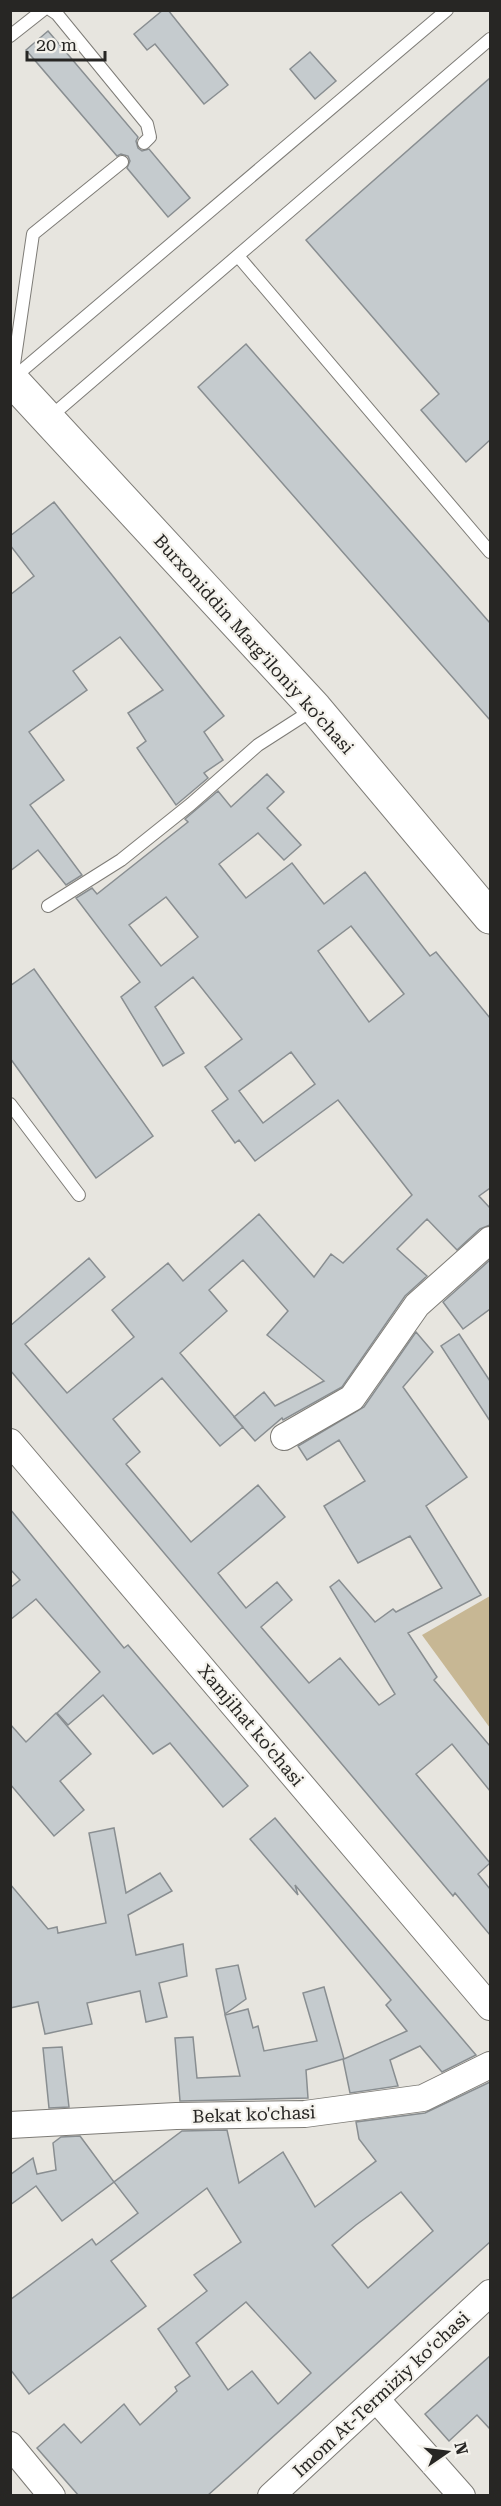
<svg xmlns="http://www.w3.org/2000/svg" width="501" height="2506" font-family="'Roboto Serif',serif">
  <rect width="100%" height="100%" fill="#e7e5df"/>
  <path fill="#c7b794" d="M490,1596V1728L422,1635Z"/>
  <g fill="#c5cbce" stroke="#898e91" stroke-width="1.5" fill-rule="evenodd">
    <path d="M163,10H168L228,85L204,104L155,44L147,50L134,34Z"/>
    <path d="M48,31L138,137L136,141L138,148L142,151L149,149L190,198L168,217L127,168L130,161L128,156L121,154L117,156L26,50Z"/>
    <path d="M310,52L336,81L315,99L290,69Z"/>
    <path d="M490,78V440L466,462L421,410L439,394L306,240Z"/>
    <path d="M246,344L490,623V720L198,387Z"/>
    <path d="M54,502L224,716L204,732L223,760L204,773L208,778L176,805L137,748L146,741L128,713L163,690L120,637L73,671L87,690L29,732L64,780L30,805L82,875L66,885L38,850L10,871V595L34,576L10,545V536Z"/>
    <path d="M267,774L284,792L267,808L301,845L284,860L258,833L219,864L246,898L292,863L324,904L365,872L430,956L436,952L490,1018V1188L479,1196L490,1208V1225L480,1229L457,1250L427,1219L397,1249L427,1276L405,1296L342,1387L283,1420L282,1418L255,1441L234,1417L264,1392L275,1406L324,1381L267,1335L288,1311L243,1260L209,1290L227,1311L180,1353L243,1427L220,1446L162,1378L113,1419L140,1452L126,1464L191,1542L258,1485L285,1517L218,1573L246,1608L277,1582L292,1600L261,1627L309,1683L340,1658L379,1705L395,1694L330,1587L339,1580L375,1622L393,1609L396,1612L442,1588L410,1536L358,1563L324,1506L365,1481L339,1440L307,1460L298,1446L364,1407L416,1332L433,1352L403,1387L467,1477L426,1506L481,1595L408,1633L437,1677L434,1680L490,1746V1791L452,1744L416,1774L490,1863L478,1874L490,1889V1935L455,1893L453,1896L10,1370V1326L89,1258L105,1277L25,1344L67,1393L134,1337L112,1310L168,1263L183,1281L259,1214L314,1277L331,1254L343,1263L412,1195L338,1100L255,1161L239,1140L235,1143L212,1111L228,1099L205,1067L242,1039L193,977L155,1007L184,1053L163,1066L121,997L140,982L76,898L92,888L97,894L188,822L185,819L218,791L231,807ZM166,897L198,937L161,966L129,925ZM351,926L404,994L369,1022L318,951ZM291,1052L315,1084L263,1123L239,1091Z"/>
    <path d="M34,969L153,1136L96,1178L10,1058V986Z"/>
    <path d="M490,1260V1309L463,1329L443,1302Z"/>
    <path d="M459,1334L490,1381V1421L441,1346Z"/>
    <path d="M10,1509L124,1648L128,1645L248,1786L223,1807L170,1743L153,1754L103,1695L68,1725L57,1713L100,1672L36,1599L10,1620V1588L20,1580L10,1569Z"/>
    <path d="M56,1713L91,1754L60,1781L84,1810L54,1836L10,1784V1724L26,1742Z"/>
    <path d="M275,1818L317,1868L476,2055L442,2072L420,2046L390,2060L398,2086L350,2093L343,2059L306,2070L308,2098L180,2101L175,2038L193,2037L197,2078L240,2076L225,2015L248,2009L253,2028L258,2026L264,2051L317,2041L303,1993L324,1987L344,2059L407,2031L386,2005L391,2000L295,1885L298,1895L250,1839Z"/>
    <path d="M114,1828L126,1893L160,1873L172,1891L128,1915L136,1955L183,1944L187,1976L159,1983L167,2017L146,2022L140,1991L87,2003L92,2024L45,2034L38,2002L10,2008V1884L48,1929L57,1927L58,1933L106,1923L89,1833Z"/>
    <path d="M238,1965L246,1999L225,2014L216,1969Z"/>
    <path d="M62,2047L69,2107L49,2108L43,2048Z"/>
    <path d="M490,2082V2242L207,2496H79L37,2448L64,2424L81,2443L124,2404L140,2425L177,2391L175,2387L190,2376L158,2329L207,2291L194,2275L241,2242L207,2188L111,2261L146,2306L29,2394L10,2369V2300L92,2239L96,2245L138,2213L114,2182L182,2131L227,2130L239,2183L283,2152L315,2207L376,2161L359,2139L356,2122L425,2113ZM401,2192L433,2231L368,2288L332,2245L356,2225ZM246,2302L311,2373L278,2404L252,2371L228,2390L196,2343Z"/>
    <path d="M80,2136L114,2182L62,2221L36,2186L10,2205V2175L33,2158L37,2174L56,2170L53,2143L61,2137Z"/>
    <path d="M490,2356V2429L477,2415L449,2441L425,2414Z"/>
  </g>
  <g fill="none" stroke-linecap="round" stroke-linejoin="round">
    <defs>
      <g id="service">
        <path d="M51,10L57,14L147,124L150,137L144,143"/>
        <path d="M10,36L43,10"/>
        <path d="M238,256L490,552"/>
        <path d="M12,378L33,234L122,162"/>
        <path d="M12,379L447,10"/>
        <path d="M50,417L490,39"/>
        <path d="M48,906L121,860L191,804L258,745L314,709"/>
        <path d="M10,1104L79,1195"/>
      </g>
      <g id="minor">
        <path d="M284,1437L352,1398L417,1305L490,1240"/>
        <path d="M10,1442L490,2007"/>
        <path d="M10,2125L176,2116L305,2114L423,2098L490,2065"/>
        <path d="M376,2399L462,2496"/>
        <path d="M10,2445L52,2496"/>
        <path d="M271,2496L490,2293"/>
      </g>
      <path id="primary" d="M10,378L315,708L490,917"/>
    </defs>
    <use href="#service" stroke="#7e7c77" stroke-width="14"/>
    <use href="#minor" stroke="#7e7c77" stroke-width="28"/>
    <use href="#primary" stroke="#7e7c77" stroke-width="35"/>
    <use href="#service" stroke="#fff" stroke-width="12"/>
    <use href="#minor" stroke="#fff" stroke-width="26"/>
    <use href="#primary" stroke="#fff" stroke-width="33"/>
  </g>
  <g text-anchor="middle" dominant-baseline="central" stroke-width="4.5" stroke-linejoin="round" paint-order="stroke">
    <g font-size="18" fill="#272624" stroke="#f4f2ec">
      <text transform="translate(254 644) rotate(48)">Burxoniddin Marg’iloniy ko’chasi</text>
      <text transform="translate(251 1725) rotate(50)">Xamjihat ko'chasi</text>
      <text transform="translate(254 2114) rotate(-2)">Bekat ko'chasi</text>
      <text transform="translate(381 2394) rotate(-43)">Imom At-Termiziy koʻchasi</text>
    </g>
  </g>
  <rect width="501" height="2506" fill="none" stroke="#272624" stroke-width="24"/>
  <g transform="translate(447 2452) rotate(76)" stroke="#f4f2ec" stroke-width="4.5" paint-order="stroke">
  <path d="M0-4.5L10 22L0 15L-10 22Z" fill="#272624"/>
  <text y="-9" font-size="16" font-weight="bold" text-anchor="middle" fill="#272624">N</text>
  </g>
  <path d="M27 51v9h78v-9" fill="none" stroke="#272624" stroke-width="3"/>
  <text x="36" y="51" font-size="18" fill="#272624" stroke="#f4f2ec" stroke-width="4.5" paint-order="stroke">20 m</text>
</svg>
